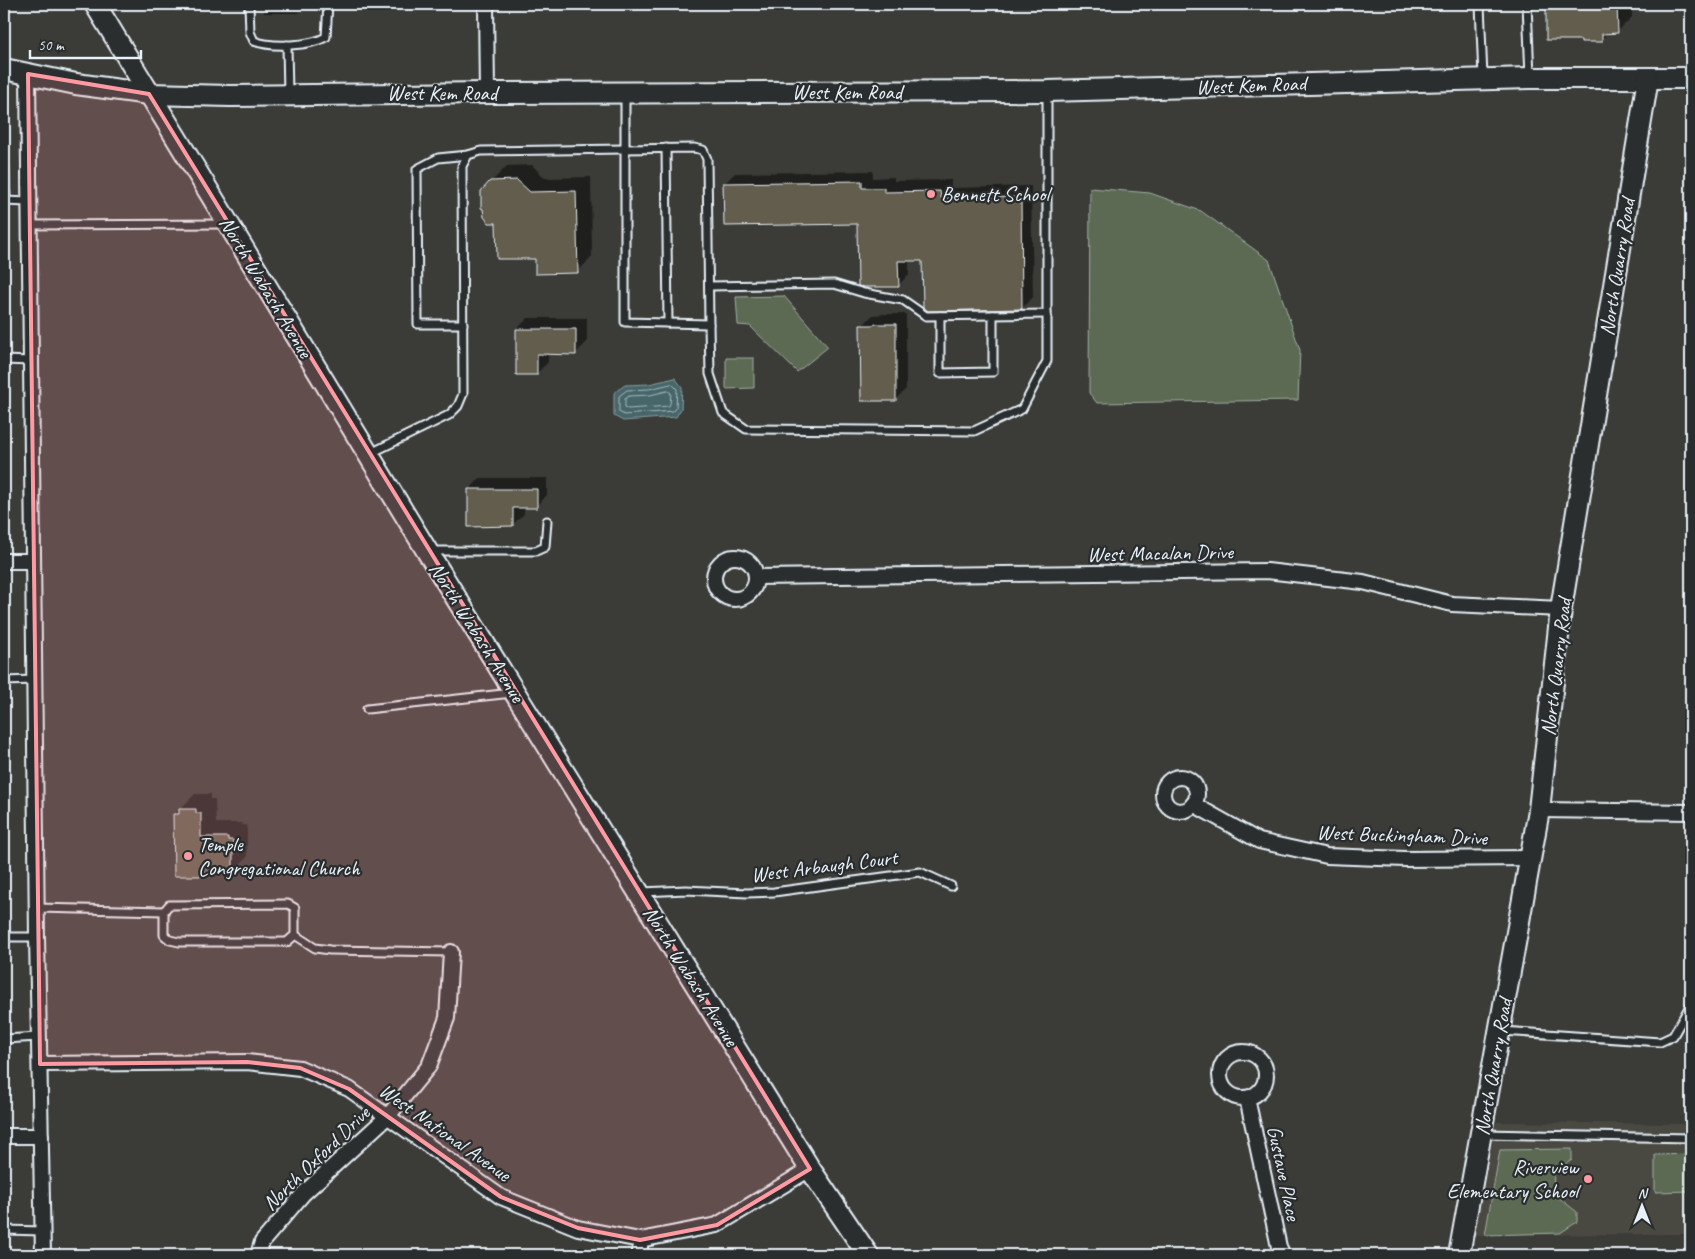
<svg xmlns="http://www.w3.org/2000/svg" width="1695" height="1259" font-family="Caveat,sans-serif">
  <rect width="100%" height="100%" fill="#3b3b37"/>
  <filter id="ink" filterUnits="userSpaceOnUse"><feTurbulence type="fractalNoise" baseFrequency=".02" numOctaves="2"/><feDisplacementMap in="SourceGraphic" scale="10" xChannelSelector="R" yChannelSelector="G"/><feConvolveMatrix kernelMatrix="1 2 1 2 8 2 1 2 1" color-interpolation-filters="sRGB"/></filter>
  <g filter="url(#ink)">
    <path fill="#4a4842" d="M1496,1122L1691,1124V1234L1474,1235Z"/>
    <g fill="#5b6a53" stroke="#a2aea6">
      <path d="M1090,188L1150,193L1201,211L1269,260L1300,350L1298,400L1097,403L1089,393Z"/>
      <path d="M784,296L828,347L797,372L750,326L738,325L736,297Z"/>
      <path d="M726,358H754V388L726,389Z"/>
      <path d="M1572,1149V1160L1554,1172L1553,1193L1577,1212V1222L1560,1233L1485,1235L1500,1150Z"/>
      <path d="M1691,1154V1191L1655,1192V1155Z"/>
    </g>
    <path fill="#476669" stroke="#879ea2" d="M675,378L682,387L681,409L676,417L623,421L614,416V393L625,385L649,384Z"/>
    <g fill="#0007">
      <path d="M264,4H308L299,13H264Z"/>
      <path d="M1547,4H1632V17L1617,32H1609L1601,40L1582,39H1547Z"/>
      <path d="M532,165L545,178L591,177L592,257L577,272L536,257L497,222L491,182L507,166Z"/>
      <path d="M873,171V178L894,177V181L951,180V188L1031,186L1033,297L1022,308L923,260H909V274L898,286L858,223L724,184L735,173Z"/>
      <path d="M886,314H906V389L895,400L862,326L873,315Z"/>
      <path d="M528,318H587V342L576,353H548V362L537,373L517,329Z"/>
      <path d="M480,478H547V495L536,506H524V514L512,525L469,490Z"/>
      <path d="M195,794H211V799H215L216,823H242V825H247V857L232,872H203L200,874L174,815Z"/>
    </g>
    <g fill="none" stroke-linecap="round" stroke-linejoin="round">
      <g stroke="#a8b9bf" stroke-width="1">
        <path d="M672,384L677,389L676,407L673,411L624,415L619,412V396L627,390L649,389Z"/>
        <path d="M668,391L671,393L670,404L669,406L628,409L625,407V399L629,396L650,395Z"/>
      </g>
    </g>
    <g fill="#645d4d" stroke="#e8f1f8">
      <path d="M1546,4H1617L1618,33L1602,34V42H1581V40H1546Z"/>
      <path d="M517,180L530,192L576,191L578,273L535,274V259H497L496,223H489L484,217L483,209L481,208V191L490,181Z"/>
      <path d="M862,181V188H884V192L940,191L941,198L1021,197L1022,309L928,311L923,307L922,261H898L899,287H864L858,286L857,224L724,226L723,183Z"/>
      <path d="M874,324H896V401H861L860,325H874Z"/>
      <path d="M516,329H576V355L537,354V375H516Z"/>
      <path d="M468,489H537V508H513V526L468,527Z"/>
      <path d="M179,809H196V813H201V837H228V840H233V873H201V876H174L173,814H179Z"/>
    </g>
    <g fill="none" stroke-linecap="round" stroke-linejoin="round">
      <defs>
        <g id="lane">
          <path d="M249,4L250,32L254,41C272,48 310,46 326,37L328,4"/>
          <path d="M1480,4L1483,78"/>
          <path d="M1527,4L1530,77"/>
          <path d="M287,45L288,94"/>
          <path d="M625,93V322L709,324L710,374L723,413L746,429L974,431L1022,409L1047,361V91"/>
          <path d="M666,148L668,323"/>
          <path d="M4,151L6,201"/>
          <path d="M4,201L29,202"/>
          <path d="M29,225L227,224"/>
          <path d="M709,286L834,284L864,293L903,300L926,316L1047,314"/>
          <path d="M940,316V373L993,372V315"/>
          <path d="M463,324H418L417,169L438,158L468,155"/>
          <path d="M4,360L31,361"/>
          <path d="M371,453L449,415L458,406L463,394L462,166L468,155L481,151L694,148L703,150L707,159L709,324"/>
          <path d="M430,551H536L545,547L547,521"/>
          <path d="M4,681L35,680"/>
          <path d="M367,709L512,693"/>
          <path d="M642,892L686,890L747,893L774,892L920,872L951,886"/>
          <path d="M288,904L295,908V935L287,942H179L170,940L164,935V911L169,905Z"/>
          <path d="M37,908L164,911"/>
          <path d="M295,935L315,948L330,950L451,952"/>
          <path d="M4,937H37"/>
          <path d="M1502,1031L1660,1042L1673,1036L1691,1004"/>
          <path d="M4,1039L39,1037"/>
          <path d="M1484,1134L1691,1138"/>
          <path d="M4,1230L43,1231"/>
        </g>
        <g id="street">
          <path d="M486,4L487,93"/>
          <path d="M28,74L37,937L43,1255"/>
          <circle cx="735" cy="578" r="21"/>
          <path d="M4,561H33"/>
          <path d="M756,577L1267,571L1363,582L1452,604L1561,609"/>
          <circle cx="1180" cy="794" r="17"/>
          <path d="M1193,804L1259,841L1327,856L1405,859L1530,858"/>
          <path d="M1539,810L1691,812"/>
          <circle cx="1243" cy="1075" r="23"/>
          <path d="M40,1064L247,1062L300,1068L349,1089L501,1197L578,1228L640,1240L717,1225L810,1169"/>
          <path d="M1247,1098L1279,1247L1283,1255"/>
          <path d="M4,1136H41"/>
          <path d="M258,1255L262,1242L304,1193L388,1116L429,1066L447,1018L451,952"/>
          <path d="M640,1255V1240"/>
        </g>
        <g id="secondary">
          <path d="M95,4L427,551L810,1169L868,1255"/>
          <path d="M4,69L76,84L149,94L230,96L487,93L1047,91L1530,78H1691"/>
          <path d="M1459,1255L1539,810L1561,609L1648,78"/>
        </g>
      </defs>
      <use href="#lane" stroke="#e8f1f8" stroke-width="11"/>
      <use href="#street" stroke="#e8f1f8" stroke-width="18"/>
      <use href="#secondary" stroke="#e8f1f8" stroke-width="24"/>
      <use href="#lane" stroke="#2a2d2e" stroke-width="7"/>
      <use href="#street" stroke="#2a2d2e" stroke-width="14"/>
      <use href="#secondary" stroke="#2a2d2e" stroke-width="20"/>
    </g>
  </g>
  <path fill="#ff9aa2" fill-opacity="0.2" stroke="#ff9aa2" stroke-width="4" stroke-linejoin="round" d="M28,74L149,94L810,1169L717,1225L640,1240L578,1228L501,1197L349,1089L300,1068L247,1062L40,1064Z"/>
  <g fill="#ff9aa2" stroke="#2a2d2e" stroke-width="2">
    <circle cx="931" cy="194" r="5"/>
    <circle cx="188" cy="856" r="5"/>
    <circle cx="1588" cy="1179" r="5"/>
  </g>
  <g text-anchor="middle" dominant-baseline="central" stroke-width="4.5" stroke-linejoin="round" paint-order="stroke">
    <g font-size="21" fill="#e8f1f8" stroke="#2a2d2e">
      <text transform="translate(1251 85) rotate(-2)">West Kem Road</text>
      <text x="847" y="92">West Kem Road</text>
      <text x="442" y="93">West Kem Road</text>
      <text transform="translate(1617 267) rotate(-81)">North Quarry Road</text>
      <text transform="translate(266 287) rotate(59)">North Wabash Avenue</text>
      <text transform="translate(1160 553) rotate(-1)">West Macalan Drive</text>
      <text transform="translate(477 632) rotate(58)">North Wabash Avenue</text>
      <text transform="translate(1556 667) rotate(-83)">North Quarry Road</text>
      <text transform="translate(1402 835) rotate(2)">West Buckingham Drive</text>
      <text transform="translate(824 866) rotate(-7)">West Arbaugh Court</text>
      <text transform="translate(691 976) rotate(58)">North Wabash Avenue</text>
      <text transform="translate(1493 1067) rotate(-80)">North Quarry Road</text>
      <text transform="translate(445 1132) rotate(35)">West National Avenue</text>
      <text transform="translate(316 1158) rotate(-44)">North Oxford Drive</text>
      <text transform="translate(1284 1173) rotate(78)">Gustave Place</text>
    </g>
    <g font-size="21" fill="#e8f1f8" stroke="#2a2d2e" text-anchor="start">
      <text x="941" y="194">Bennett School</text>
      <text x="198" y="844">Temple<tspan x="198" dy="24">Congregational Church</tspan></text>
      <text x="1578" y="1167" text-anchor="end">Riverview<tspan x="1578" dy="24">Elementary School</tspan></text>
    </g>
  </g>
  <rect width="1695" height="1259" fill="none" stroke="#2a2d2e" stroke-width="20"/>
  <rect x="10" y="10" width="1675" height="1239" fill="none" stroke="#e8f1f8" stroke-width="2" filter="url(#ink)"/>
  <g transform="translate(1642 1206)" stroke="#2a2d2e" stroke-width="4" paint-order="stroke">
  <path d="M0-4L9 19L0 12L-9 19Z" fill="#e8f1f8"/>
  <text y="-8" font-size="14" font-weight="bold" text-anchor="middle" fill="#e8f1f8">N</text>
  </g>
  <path d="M30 50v8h111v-8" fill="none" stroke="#e8f1f8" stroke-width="2.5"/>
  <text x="38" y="50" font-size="15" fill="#e8f1f8" stroke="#2a2d2e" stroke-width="4" paint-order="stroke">50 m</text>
</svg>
